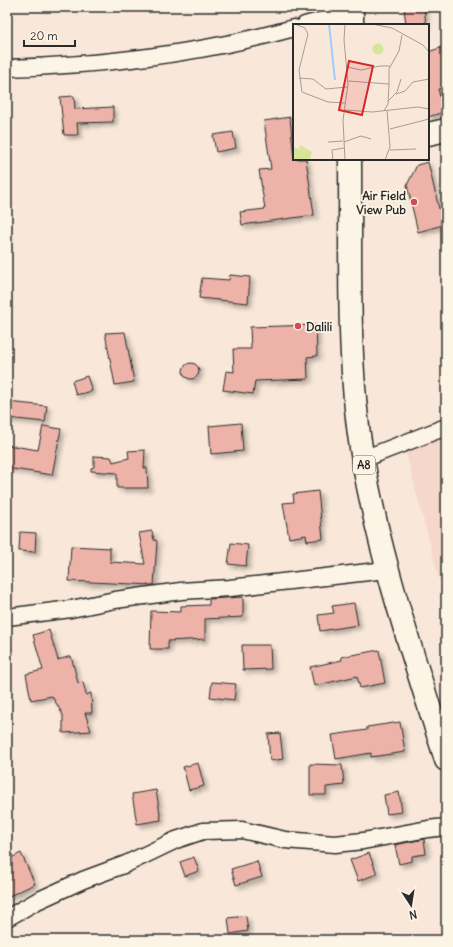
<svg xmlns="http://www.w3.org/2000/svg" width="453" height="947" font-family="Delius,sans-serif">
  <defs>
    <filter id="shadow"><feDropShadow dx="3.5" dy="3.5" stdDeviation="2" flood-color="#0004"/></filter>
  </defs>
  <rect width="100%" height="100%" fill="#f9e8d9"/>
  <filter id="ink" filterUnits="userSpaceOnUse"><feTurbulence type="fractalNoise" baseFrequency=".025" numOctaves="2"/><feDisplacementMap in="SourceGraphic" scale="8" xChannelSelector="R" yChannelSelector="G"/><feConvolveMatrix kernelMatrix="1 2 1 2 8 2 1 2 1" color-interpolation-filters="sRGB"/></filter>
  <g filter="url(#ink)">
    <path fill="#f5d8cb" d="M446,430V605L404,446Z"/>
    <g fill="#edb3a9" stroke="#2b2b2b" filter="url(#shadow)">
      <path d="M414,7H424L426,25H406L404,8Z"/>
      <path d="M446,46V87L438,89L444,112L428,117V52Z"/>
      <path d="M74,96L75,109L113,107V122L77,123L78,135H64L60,97Z"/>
      <path d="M290,117L294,159H306L314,215L242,225L240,212L265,209L259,170L271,169L264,121Z"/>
      <path d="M233,132L236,148L216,152L213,135Z"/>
      <path d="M428,162L439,209L446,207V224L418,232L407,185L417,165Z"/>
      <path d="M230,275L250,277L248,303L199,298L202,278L229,280Z"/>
      <path d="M316,325L317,356L307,357L308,379L255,381L253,394L223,390L226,371L234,372L233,349H251L250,327Z"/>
      <path d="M125,332L134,382L115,385L105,333Z"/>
      <circle cx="191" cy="371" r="8"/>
      <path d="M87,376L92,391L76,395L72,381Z"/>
      <path d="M7,402L47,406L45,422L7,418Z"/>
      <path d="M241,423L243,451L211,454L209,426Z"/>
      <path d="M43,426L61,429L52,475L7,468V445L38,450Z"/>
      <path d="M145,450L144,468H147L148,488H117V473L91,471V468L94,467V456L111,457L113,462L129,458L128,451Z"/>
      <path d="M318,491L323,539L307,541L306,535L289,538L283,503L294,502L293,494Z"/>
      <path d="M152,531L154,540L157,541L154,585L69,581L71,546L110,548V562L145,564L139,533Z"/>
      <path d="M20,532L36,533L35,552L19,551Z"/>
      <path d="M231,543L248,545L246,566L228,564Z"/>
      <path d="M243,597V617L205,619V639L168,641V649H150L151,611L181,612V606L209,605V599Z"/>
      <path d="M354,603L358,625L320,631L318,615L334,613L332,606Z"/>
      <path d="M49,630L58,660L71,656L78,683L83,682L86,695L91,693L92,713H85L91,731L63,733V715L52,696L31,700L26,674L43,670L33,635Z"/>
      <path d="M242,645H270L271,669L243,670Z"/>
      <path d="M379,650L385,683L360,688L357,676L314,686L310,667L342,660L341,657Z"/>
      <path d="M212,682L236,684L234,700L210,697Z"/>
      <path d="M400,722L405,752L371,757V753L336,759L332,735L367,730V727Z"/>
      <path d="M280,733L283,759L270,761L268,734Z"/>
      <path d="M198,763L204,786L189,790L183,767Z"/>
      <path d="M310,764L342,765L344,785L326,787V795H310Z"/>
      <path d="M156,790L161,820L137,824L132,794Z"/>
      <path d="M399,792L402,812L387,814L384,795Z"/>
      <path d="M424,839L426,854L412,856V861L399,864L395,845Z"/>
      <path d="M21,853L35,884L7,897V860Z"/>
      <path d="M369,853L377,874L358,881L350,860Z"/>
      <path d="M194,857L199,871L185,876L180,862Z"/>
      <path d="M257,861L262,877L236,885L231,869Z"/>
      <path d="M246,916L248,931L230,934L228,918Z"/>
    </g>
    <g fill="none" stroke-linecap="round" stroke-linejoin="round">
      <defs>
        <g id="street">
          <path d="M305,25L353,12"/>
          <path d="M7,68C105,65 200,54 294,28"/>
          <path d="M363,459L446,427"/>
          <path d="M7,617L71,609L115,600L181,591L230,588L386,570"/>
          <path d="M7,918L37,901L83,880L126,864L176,840L203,831L242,830L285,840L335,844L363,841L428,829L446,827"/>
        </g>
        <path id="secondary" d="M428,134L446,130"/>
        <g id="primary">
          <path d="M352,7V25"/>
          <path d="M350,159C351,257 346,364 363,460C381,563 415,661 446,760"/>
        </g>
      </defs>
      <use href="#street" stroke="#2b2b2b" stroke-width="19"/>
      <use href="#secondary" stroke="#2b2b2b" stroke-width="25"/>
      <use href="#primary" stroke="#2b2b2b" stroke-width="25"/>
      <use href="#street" stroke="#fcf5e5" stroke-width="16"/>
      <use href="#secondary" stroke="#fcf5e5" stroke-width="22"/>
      <use href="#primary" stroke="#fcf5e5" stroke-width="22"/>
    </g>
  </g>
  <g fill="#d1495b" stroke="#fcf5e5" stroke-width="1.5">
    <circle cx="414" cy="202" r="4"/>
    <circle cx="298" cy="326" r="4"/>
  </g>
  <g text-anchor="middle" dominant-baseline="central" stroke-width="3.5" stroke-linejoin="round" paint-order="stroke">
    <rect fill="#fcf5e5" stroke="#6a6863" stroke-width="1" x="353" y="456" width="22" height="18" rx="3"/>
    <g font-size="11" font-weight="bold" fill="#2b2b2b">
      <text x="364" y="465">A8</text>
    </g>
    <g font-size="12" font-weight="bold" fill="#2b2b2b" stroke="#fcf5e5" text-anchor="end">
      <text x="406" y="195">Air Field<tspan x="406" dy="14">View Pub</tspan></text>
      <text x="306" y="326" text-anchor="start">Dalili</text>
    </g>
  </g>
  <g transform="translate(293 24)">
    <rect width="136" height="136" fill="#f9e8d9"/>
    <path d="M79.5 25a5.5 5.5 0 1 1 11 0a5.5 5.5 0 1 1-11 0ZM7,121L19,128L17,136H0V123L6,125Z" fill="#d6e599"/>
    <path fill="none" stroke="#a0ccfa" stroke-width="2" d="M36,0L42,56"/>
    <path fill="none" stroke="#a79c93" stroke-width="1" d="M2,0L12,4L15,10L6,46L9,68L35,78L52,79M79,0L99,4L130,21L136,28M54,43L68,46L87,42H97M6,54L20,55L33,65L54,63M55,57L96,60V45L106,27L109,11M103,70L112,67L120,58L136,55M95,77L104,68L108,55M52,86L79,88L125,83L136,85M91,87L95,80L96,60M97,105L136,95M35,118L50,117M51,118L68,112L78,115M97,126L123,125M40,136L39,126L51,124M52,136L50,96L55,60L51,16L52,0M92,136L97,123L94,86"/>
    <path fill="#d62828" fill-opacity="0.15" stroke="#d62828" stroke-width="2" d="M56,37L80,42L69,91L46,86Z"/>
    <rect width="136" height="136" fill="none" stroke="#2b2b2b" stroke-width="2"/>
  </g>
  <rect width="453" height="947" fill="none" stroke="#fcf5e5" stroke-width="24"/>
  <rect x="12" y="12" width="429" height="923" fill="none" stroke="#2b2b2b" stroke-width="1.5" filter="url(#ink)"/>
  <g transform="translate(411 905) rotate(168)" stroke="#fcf5e5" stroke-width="3" paint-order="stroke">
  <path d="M0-3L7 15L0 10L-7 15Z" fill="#2b2b2b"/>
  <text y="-6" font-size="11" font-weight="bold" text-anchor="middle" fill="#2b2b2b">N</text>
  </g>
  <path d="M24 40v6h51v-6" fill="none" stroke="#2b2b2b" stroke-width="2"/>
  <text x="30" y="40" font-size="12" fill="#2b2b2b" stroke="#fcf5e5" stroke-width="3" paint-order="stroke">20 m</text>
</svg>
